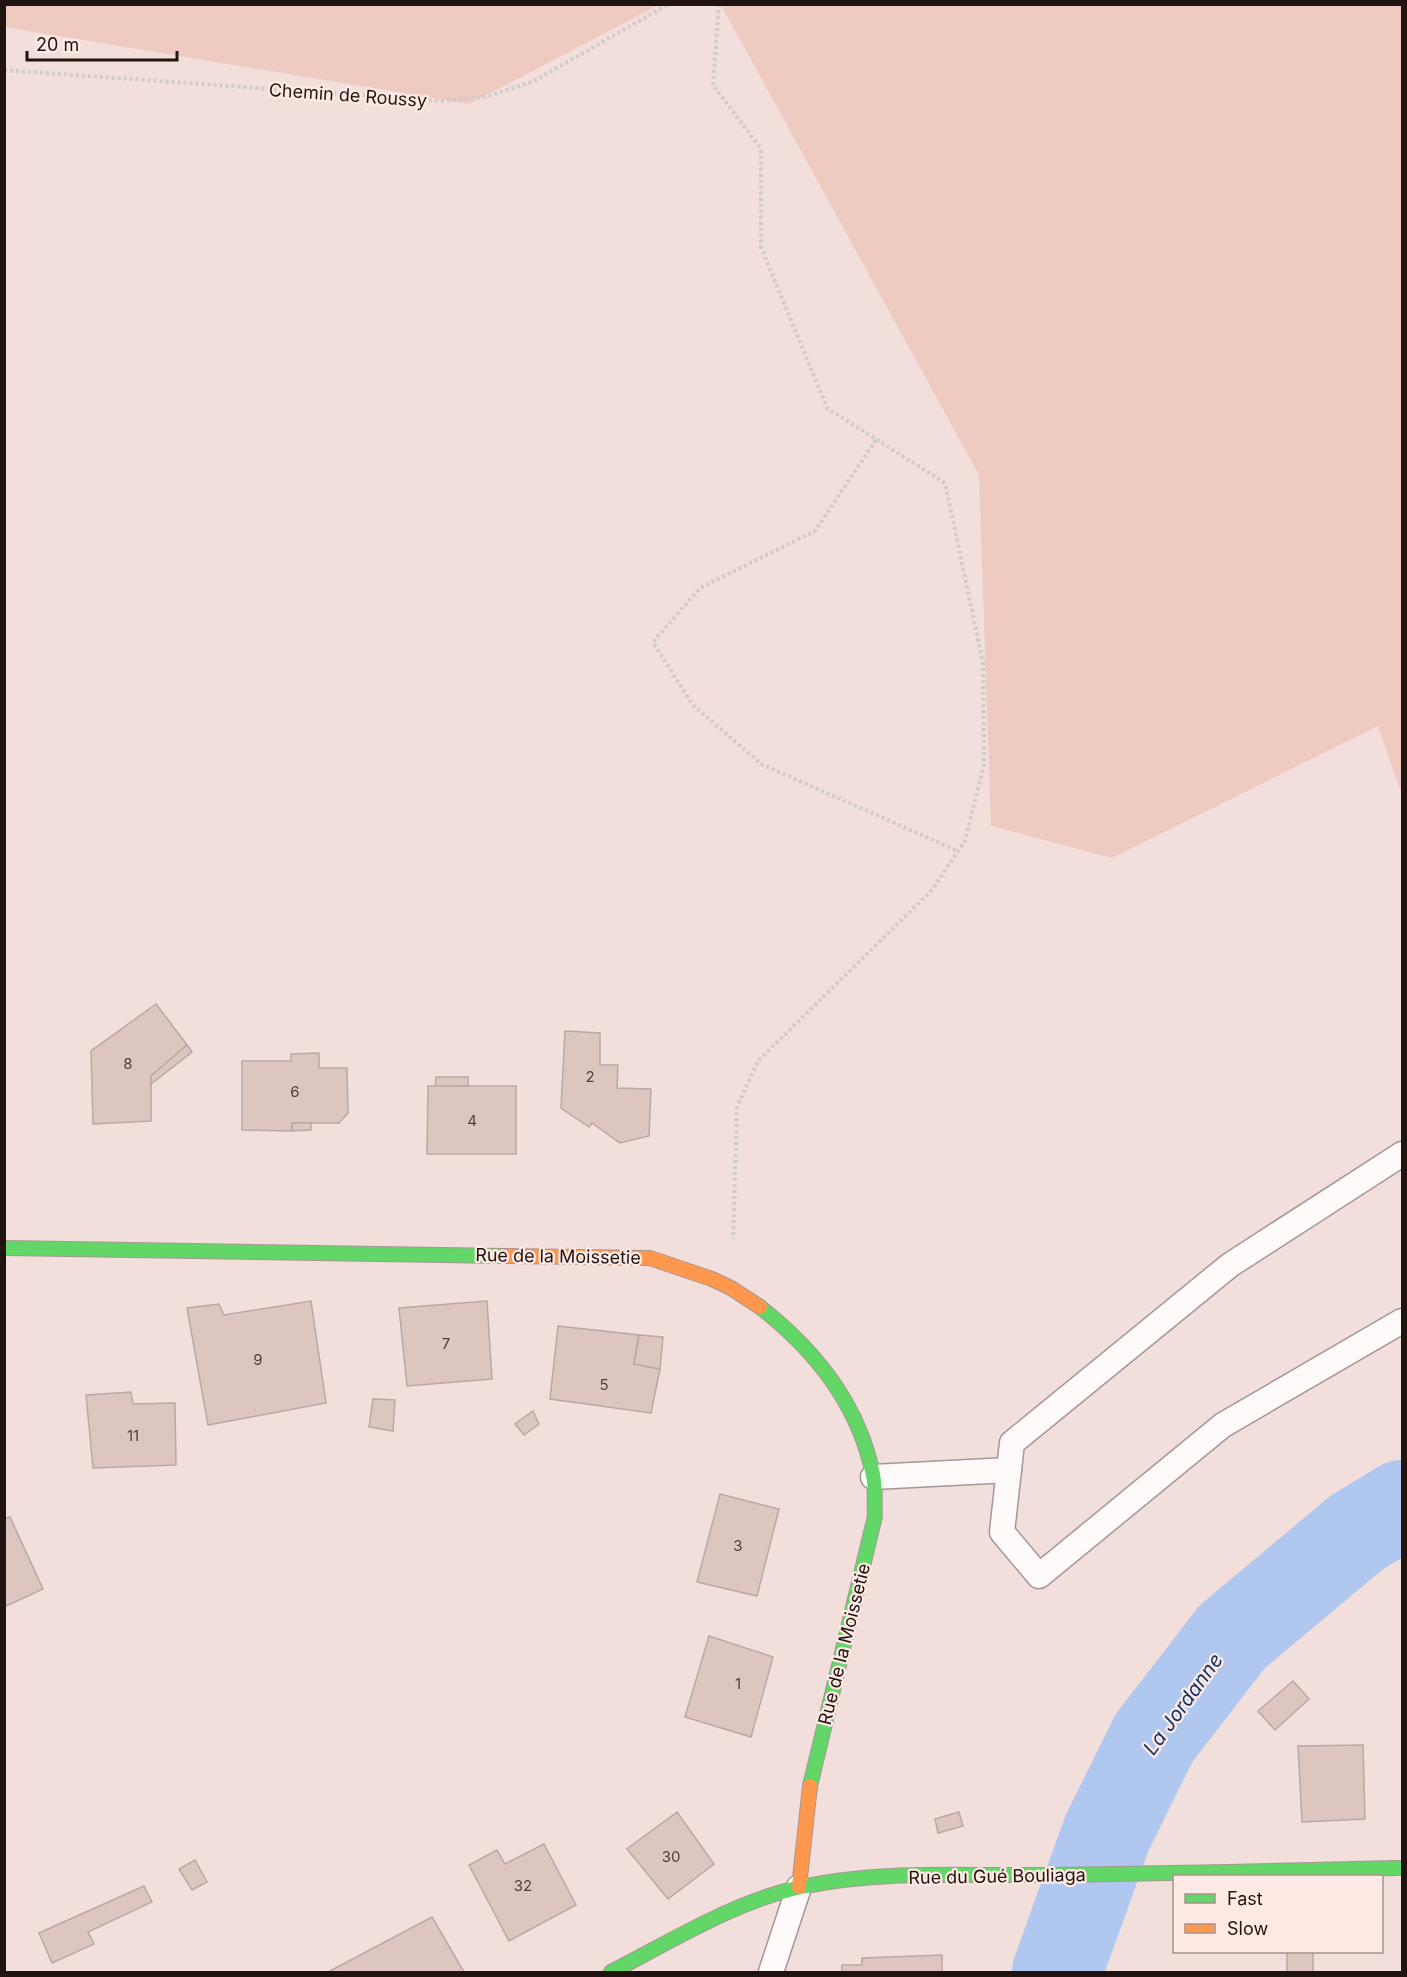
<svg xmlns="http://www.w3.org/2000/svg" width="1407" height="1977" font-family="Inter,sans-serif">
  <rect width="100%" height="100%" fill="#f2deda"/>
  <g fill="#efcac1">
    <path d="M4,5L5,4L659,5L469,104L5,27Z"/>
    <path d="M721,5H1402V795L1378,726L1112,858L991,826L979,475Z"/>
  </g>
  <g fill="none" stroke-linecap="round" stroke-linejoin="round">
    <path stroke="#b0c7f0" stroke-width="90" d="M1057,1972L1107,1833L1154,1738L1232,1637L1356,1533L1402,1505"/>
  </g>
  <g fill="#ddc6c0" stroke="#b8a9a6" stroke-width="1.5">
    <path d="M156,1004L187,1045L151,1076V1121L93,1124L91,1051Z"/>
    <path d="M565,1031L600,1033V1065H618L617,1088L651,1089L649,1136L620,1143L592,1123L589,1127L561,1108Z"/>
    <path d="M187,1045L192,1052L151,1084V1076Z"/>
    <path d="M319,1053V1068H347L348,1113L339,1123H292V1131L242,1130V1061H291V1054Z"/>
    <path d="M436,1077H468V1086L435,1087Z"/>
    <path d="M428,1086H516V1154H427Z"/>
    <path d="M292,1123H311V1130L292,1131Z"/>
    <path d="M311,1301L326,1403L208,1425L187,1308L219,1304L224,1315Z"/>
    <path d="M487,1301L492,1379L407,1386L399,1308Z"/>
    <path d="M558,1326L639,1335L634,1364L660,1369L651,1413L550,1399Z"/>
    <path d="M639,1335L663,1337L660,1369L634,1364Z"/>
    <path d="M131,1392L133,1404L175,1403L176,1465L93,1468L86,1395Z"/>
    <path d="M373,1399L395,1400L393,1431L369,1427Z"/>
    <path d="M533,1411L539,1424L524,1435L515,1424Z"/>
    <path d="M720,1494L779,1509L757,1596L697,1582Z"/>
    <path d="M10,1517L43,1589L4,1607V1519Z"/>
    <path d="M709,1636L773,1657L751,1737L685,1717Z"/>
    <path d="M1293,1681L1309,1699L1275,1730L1258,1711Z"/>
    <path d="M1363,1745L1365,1819L1302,1822L1298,1746Z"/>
    <path d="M677,1812L714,1864L668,1899L627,1849Z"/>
    <path d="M959,1812L963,1826L938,1833L935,1819Z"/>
    <path d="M544,1844L576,1905L509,1941L469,1865L497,1850L505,1864Z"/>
    <path d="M195,1860L207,1882L192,1890L179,1869Z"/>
    <path d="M144,1886L152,1902L88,1932L94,1944L52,1963L39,1933Z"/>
    <path d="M432,1917L464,1972H328Z"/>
    <rect x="1287" y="1952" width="26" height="20"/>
    <path d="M942,1955V1972H842V1965H862V1958Z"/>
  </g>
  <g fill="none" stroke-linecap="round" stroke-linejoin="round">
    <defs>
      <g id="lane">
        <path d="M1402,1154L1230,1265L1012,1443L1002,1532L1039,1576L1223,1425L1402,1321"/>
        <path d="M873,1477L1009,1470"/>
        <path d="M771,1972L799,1887"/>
      </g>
      <g id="fast">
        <path d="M4,1248L504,1256"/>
        <path d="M760,1307C815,1350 859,1405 873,1475C876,1488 874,1502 875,1516L810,1786"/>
        <path d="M611,1972C672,1941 733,1902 801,1887C879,1870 960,1876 1040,1875C1161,1874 1281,1871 1402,1868"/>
      </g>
      <g id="slow">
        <path d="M504,1256L650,1258L712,1279L731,1288L760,1307"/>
        <path d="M799,1887L810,1786"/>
      </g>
    </defs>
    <use href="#lane" stroke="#a69794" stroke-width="27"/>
    <use href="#fast" stroke="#a69794" stroke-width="16"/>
    <use href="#slow" stroke="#a69794" stroke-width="16"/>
    <g stroke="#d1cbca" stroke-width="4" stroke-dasharray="3 3" stroke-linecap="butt">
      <path d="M719,4L713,85L761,149V247L827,408L945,483L983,663L984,765L965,841L931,891L758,1061L737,1107L733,1239"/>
      <path d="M4,70L442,101L489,96L534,81L669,4"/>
      <path d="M876,440L815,531L700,588L653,642L692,704L761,764L958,851"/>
    </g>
    <use href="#lane" stroke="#fdfaf9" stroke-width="24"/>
    <use href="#fast" stroke="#63d668" stroke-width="14"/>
    <use href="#slow" stroke="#ff974d" stroke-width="14"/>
  </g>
  <g text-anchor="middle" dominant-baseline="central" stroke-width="4.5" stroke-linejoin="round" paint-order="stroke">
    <g font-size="15" fill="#4e403c">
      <text x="128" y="1063">8</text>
      <text x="590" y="1076">2</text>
      <text x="295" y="1091">6</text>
      <text x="472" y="1120">4</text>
      <text x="446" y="1343">7</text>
      <text x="258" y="1359">9</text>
      <text x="604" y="1384">5</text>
      <text x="133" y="1435">11</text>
      <text x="738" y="1545">3</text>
      <text x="738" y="1683">1</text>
      <text x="671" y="1856">30</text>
      <text x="523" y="1885">32</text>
    </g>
    <g font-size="18" fill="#1f1410" stroke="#ffe9e4">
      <text transform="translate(348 95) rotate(4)">Chemin de Roussy</text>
      <text transform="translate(558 1256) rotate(1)">Rue de la Moissetie</text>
      <text transform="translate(844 1644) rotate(-76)">Rue de la Moissetie</text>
      <text transform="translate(997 1876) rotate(-1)">Rue du Gué Bouliaga</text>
    </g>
    <g font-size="20" font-style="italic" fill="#0e3368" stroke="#ffe9e4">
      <text transform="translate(1183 1704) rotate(-54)">La Jordanne</text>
    </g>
  </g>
  <rect width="1407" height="1977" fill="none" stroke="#1f1410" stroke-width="12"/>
  <rect x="1173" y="1875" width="210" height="78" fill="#ffe9e4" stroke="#a5948f" stroke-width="1.5"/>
  <rect x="1185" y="1894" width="30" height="9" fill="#63d668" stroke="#a5948f" stroke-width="1.5"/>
  <text x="1227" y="1905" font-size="18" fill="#1f1410">Fast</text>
  <rect x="1185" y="1924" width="30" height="9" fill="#ff974d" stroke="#a5948f" stroke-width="1.5"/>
  <text x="1227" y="1935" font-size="18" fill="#1f1410">Slow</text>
  <path d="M27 51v9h150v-9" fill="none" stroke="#1f1410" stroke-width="3"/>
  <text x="36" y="51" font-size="18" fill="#1f1410" stroke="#ffe9e4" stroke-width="4.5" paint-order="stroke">20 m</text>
</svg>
